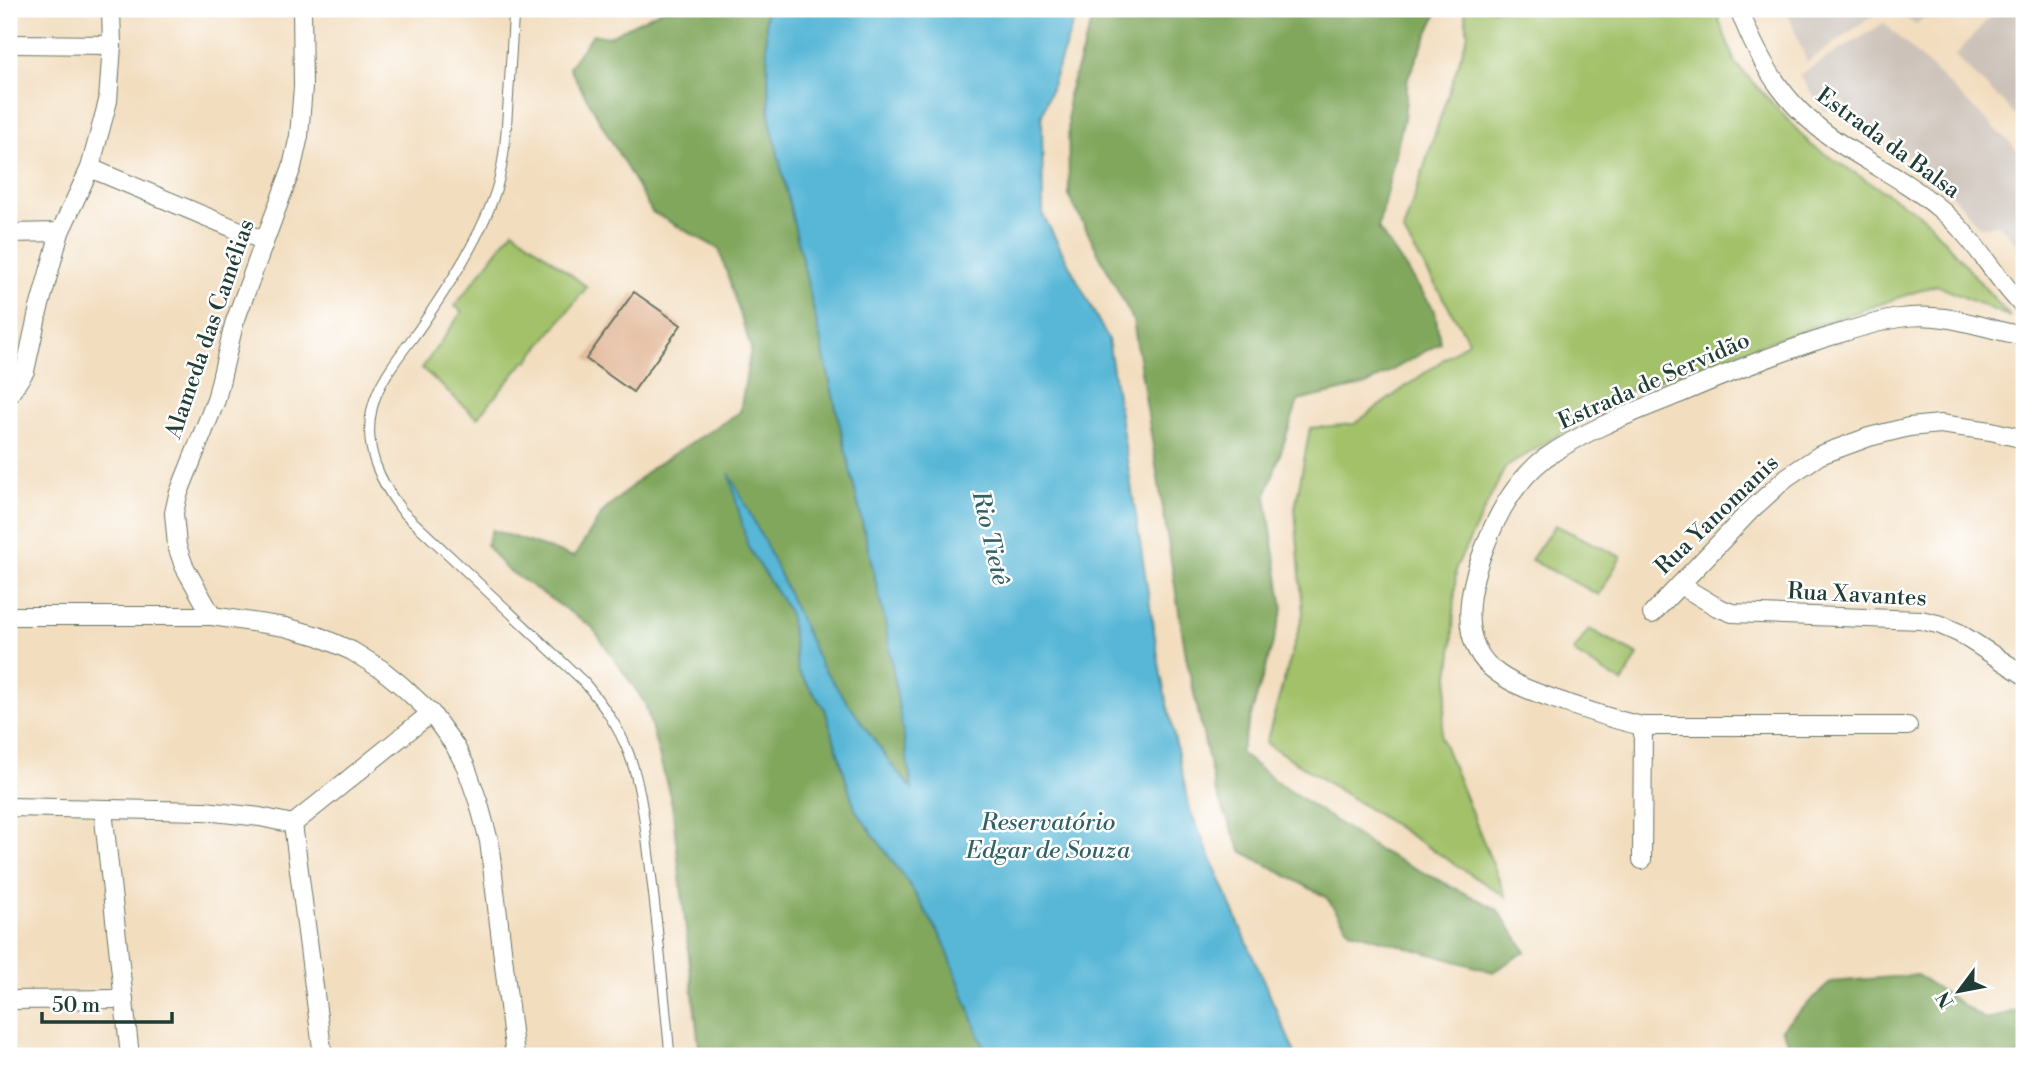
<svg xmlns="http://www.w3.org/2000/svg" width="2033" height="1065" font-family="'Libre Bodoni',serif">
  <rect width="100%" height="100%" fill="#fff"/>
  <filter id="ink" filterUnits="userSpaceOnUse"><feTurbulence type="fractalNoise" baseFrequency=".0143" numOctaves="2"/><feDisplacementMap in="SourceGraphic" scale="14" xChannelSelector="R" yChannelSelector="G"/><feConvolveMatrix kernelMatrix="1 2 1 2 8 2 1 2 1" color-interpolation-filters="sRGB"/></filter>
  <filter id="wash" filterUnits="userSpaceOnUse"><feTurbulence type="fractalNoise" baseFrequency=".00686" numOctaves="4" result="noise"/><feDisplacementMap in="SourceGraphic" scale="28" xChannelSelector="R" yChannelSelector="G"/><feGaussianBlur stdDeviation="1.57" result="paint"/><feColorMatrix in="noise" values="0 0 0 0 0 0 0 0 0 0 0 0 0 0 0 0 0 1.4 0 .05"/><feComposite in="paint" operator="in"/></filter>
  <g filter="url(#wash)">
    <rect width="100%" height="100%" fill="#f2ddbe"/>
    <g fill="#ccc2b9">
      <path d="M1786,9H1883L1807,62Z"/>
      <path d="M1894,9H1934L1915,25Z"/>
      <path d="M1997,9H2024V123L1955,56Z"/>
      <path d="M1884,23L2024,156V251L1998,224L1979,227L1941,181L1932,182L1887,135L1877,145L1843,100L1825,112L1799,75Z"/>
    </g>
    <g fill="#a2c169" stroke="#607f4e" stroke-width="2">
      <path d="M1464,9H1715L1735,63L1811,145L1924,217L2010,317L1936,285L1636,387L1505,468L1456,567L1452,653L1441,737L1506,897L1266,743L1303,614L1295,509L1310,428L1354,424L1469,341L1403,231L1468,34Z"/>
      <path d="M513,230L587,287L527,362L525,361L477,418L422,368L462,312L455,306Z"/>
      <path d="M1555,525L1621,557L1599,595L1531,560Z"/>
      <path d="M1589,629L1638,655L1622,683L1573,652Z"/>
    </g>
    <g fill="#81a75d" stroke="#507248" stroke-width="2">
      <path d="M664,9H765L770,119L885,622L913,790L894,768L821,665L765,543L748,547L789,612L798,671L825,709L855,809L909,884L943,940L987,1056H700L672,804L645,703L592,627L505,568L486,545L492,530L574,557L603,512L653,467L740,412L751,348L719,249L652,212L569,67L593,34L608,37Z"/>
      <path d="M1096,9H1439L1408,77L1404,118L1378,228L1435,311L1440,343L1366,385L1298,401L1266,496L1283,609L1240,753L1274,780L1380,851L1497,909L1526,951L1493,972L1350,931L1326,897L1241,851L1215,790L1186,656L1133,320L1069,196L1068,95Z"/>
      <path d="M1917,975L1986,1020L2024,1008V1056H1796L1781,1029L1831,982Z"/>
    </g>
    <path fill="#59b7d7" stroke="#3c7a86" stroke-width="2" d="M765,9H1078L1042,115L1043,215L1108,339L1161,675L1190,810L1296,1056H987L943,940L909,884L855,809L825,709L798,671L789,612L748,547L729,473L765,543L821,665L894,768L912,789L885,622L770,119Z"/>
    <g id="blocks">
      <path fill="#e3ba9b" d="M634,292L681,325L633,392L586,359Z"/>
    </g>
  </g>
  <g filter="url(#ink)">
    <use href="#blocks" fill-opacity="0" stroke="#697564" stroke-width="2"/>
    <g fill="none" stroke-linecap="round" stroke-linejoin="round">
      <defs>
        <path id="service" d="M514,9C512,41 510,72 508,104C506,131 505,157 498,183C485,232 446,290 417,332C400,355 378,381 372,409C363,448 380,482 403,512L584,682C603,705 619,727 629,754C642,789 645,828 650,865C658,928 664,992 670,1056"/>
        <g id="minor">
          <path d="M1739,9C1761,68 1789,111 1844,146C1877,167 1911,184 1941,210C1973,236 1995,278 2024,307"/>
          <path d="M9,44L112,45"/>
          <path d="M90,168L264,241"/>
          <path d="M9,233L60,232"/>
          <path d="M9,395L25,371L38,312L60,232L90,168L108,101L112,45L111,9"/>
          <path d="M1680,585L1717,607L1732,613L1921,620L1941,625L1959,633L2024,675"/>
          <path d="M1652,614L1749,512L1787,477L1820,455L1869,437L1909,427L1940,424L1991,431L2024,439"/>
          <path d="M9,616H212L285,627L318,636L352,651L381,669L402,686L431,713L455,746L466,767L479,804L489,841L515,1056"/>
          <path d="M212,616L184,566L177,546L174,513L178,495L216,400L234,324L292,167L299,136L303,87L302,9"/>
          <path d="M1908,726H1643C1613,720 1586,710 1557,700C1537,693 1516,686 1499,674C1456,645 1468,590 1484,549C1497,514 1515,481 1545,458C1585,430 1634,412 1679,394C1728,373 1777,353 1828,337C1851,330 1875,322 1899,318C1947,311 1979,328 2024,336"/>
          <path d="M9,807L205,811L260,817L293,824L323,1056"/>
          <path d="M103,810L130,1056"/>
          <path d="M293,824L431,713"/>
          <path d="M1642,860L1643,726"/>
          <path d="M9,1000L124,999"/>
        </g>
      </defs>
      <use href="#service" stroke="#697564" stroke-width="11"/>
      <use href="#minor" stroke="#697564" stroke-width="20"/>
      <use href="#service" stroke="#fff" stroke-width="9"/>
      <use href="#minor" stroke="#fff" stroke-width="18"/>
    </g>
  </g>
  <g text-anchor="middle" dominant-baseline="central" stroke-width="5" stroke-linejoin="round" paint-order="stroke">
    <g font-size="23" fill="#1f3d34" stroke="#fff">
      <text transform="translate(1888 143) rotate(36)">Estrada da Balsa</text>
      <text transform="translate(210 329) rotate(-71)">Alameda das Camélias</text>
      <text transform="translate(1654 381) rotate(-24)">Estrada de Servidão</text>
      <text transform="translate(1717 515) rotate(-44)">Rua Yanomanis</text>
      <text transform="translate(1857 595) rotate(3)">Rua Xavantes</text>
    </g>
    <g font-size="24" font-style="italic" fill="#306265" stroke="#fff">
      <text transform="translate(990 538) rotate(77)">Rio Tietê</text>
      <text x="1048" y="823">Reservatório<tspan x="1048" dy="28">Edgar de Souza</tspan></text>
    </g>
  </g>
  <rect width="2033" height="1065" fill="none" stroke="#fff" stroke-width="35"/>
  <g transform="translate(1959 991) rotate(238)" stroke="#ffffff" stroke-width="5" paint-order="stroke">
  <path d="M0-5L12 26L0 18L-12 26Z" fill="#1f3d34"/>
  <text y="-10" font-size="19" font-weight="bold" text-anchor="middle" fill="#1f3d34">N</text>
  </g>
  <path d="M42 1012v10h130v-10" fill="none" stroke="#1f3d34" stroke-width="3.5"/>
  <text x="52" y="1012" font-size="21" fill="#1f3d34" stroke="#ffffff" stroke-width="5" paint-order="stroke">50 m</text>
</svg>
